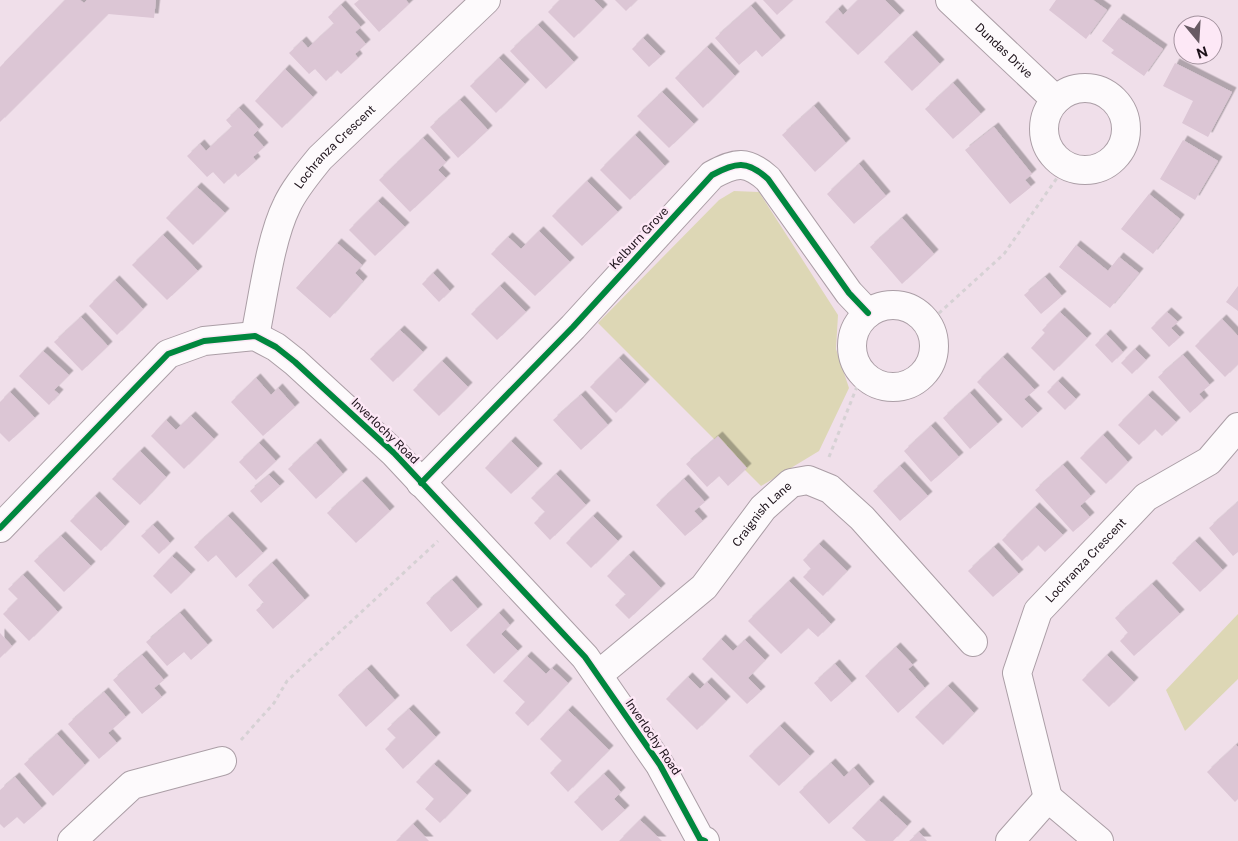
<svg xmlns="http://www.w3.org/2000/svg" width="1238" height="841" font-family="'Public Sans',sans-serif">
  <defs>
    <filter id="shadow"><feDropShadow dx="4.5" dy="-4.5" stdDeviation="0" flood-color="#0004"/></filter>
  </defs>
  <rect width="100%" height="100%" fill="#f0dfea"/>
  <g fill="#ddd7b5">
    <path d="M734,191L759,192L838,315L836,349L849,388L819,451L761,486L598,323L719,200Z"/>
    <path d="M1238,614V679L1185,731L1166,690Z"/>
  </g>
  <g fill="#dcc6d5" filter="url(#shadow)">
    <path d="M65,0H80L84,3L87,0H156L154,18L108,14L0,122V67Z"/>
    <path d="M359,0H406L409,4L379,32L354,4Z"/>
    <path d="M560,0H594L603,9L574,38L548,12Z"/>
    <path d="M615,0H637L626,11Z"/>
    <path d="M763,0H793L777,15Z"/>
    <path d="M858,0H885L900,15L858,55L825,22L838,9L843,15Z"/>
    <path d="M1056,0H1093L1107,10L1086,39L1049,10Z"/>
    <path d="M341,5L361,27L355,32L366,44L355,54L358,58L341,74L337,70L326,81L315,69L309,74L289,53L302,41L308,48L334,24L328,17Z"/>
    <path d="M751,6L781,40L762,57L756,50L739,65L715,38Z"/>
    <path d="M1119,18L1163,49L1144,76L1111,53L1114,50L1102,41Z"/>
    <path d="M538,25L574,62L546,89L510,51Z"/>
    <path d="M912,35L940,64L912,91L884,62Z"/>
    <path d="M643,38L661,56L649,67L632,49Z"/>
    <path d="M707,47L735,76L703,108L675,78Z"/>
    <path d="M499,58L525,84L496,113L470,86Z"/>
    <path d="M1175,63L1232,92L1208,137L1182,123L1193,101L1163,86Z"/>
    <path d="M285,69L313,97L282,128L255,101Z"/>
    <path d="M953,83L981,114L953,139L925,109Z"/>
    <path d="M662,92L694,124L669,148L637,116Z"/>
    <path d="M460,100L488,130L458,158L430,127Z"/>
    <path d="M814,106L846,143L815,172L782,135Z"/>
    <path d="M239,108L259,129L253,135L264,147L253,157L256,161L238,177L235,173L224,184L213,172L207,177L187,156L200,144L206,151L232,127L226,120Z"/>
    <path d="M994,127L1032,174L1025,180L1031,187L1010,204L965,150Z"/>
    <path d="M635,135L665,166L630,200L600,170Z"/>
    <path d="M423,138L446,162L438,170L446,178L410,212L379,180Z"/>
    <path d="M1183,140L1218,161L1195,200L1160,179Z"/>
    <path d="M859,164L886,196L854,224L827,194Z"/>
    <path d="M587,181L618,212L582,246L552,216Z"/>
    <path d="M197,187L225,213L193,245L166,218Z"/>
    <path d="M1149,194L1180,219L1153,254L1121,229Z"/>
    <path d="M378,201L405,227L375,256L349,230Z"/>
    <path d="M902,218L934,254L902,284L870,247Z"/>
    <path d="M539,231L570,262L535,296L491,254L508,237L521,249Z"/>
    <path d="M163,235L198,271L167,300L132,265Z"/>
    <path d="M337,243L362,265L355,273L363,281L330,318L296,288Z"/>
    <path d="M1076,245L1108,271L1119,257L1139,273L1110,308L1059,267Z"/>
    <path d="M433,273L450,291L439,302L422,284Z"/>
    <path d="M1045,277L1062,296L1041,314L1024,295Z"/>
    <path d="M115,280L143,309L117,335L89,306Z"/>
    <path d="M500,286L526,312L497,340L471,314Z"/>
    <path d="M1238,286V311L1226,302Z"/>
    <path d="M1060,312L1087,338L1054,371L1031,348L1045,333L1042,330Z"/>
    <path d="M1167,312L1178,322L1171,328L1180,337L1169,347L1151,328Z"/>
    <path d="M81,317L108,346L82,371L54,342Z"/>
    <path d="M1222,319L1238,336V364L1225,377L1195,346Z"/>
    <path d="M400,330L423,352L393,382L370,359Z"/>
    <path d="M1106,334L1123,352L1112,363L1095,345Z"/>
    <path d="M1135,349L1146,360L1132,374L1121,363Z"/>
    <path d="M43,351L69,375L54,390L59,394L49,405L19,376Z"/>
    <path d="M1183,355L1210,385L1199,394L1204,400L1190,413L1158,377Z"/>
    <path d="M1003,357L1035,390L1024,399L1038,413L1022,428L977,382Z"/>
    <path d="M619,358L645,384L616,413L590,387Z"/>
    <path d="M442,361L468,387L439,416L413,390Z"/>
    <path d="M256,378L271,395L278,388L295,407L263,436L231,402Z"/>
    <path d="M1058,381L1076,399L1065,410L1047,392Z"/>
    <path d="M10,392L35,418L9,442L0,433V402Z"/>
    <path d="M970,393L998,424L970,449L943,418Z"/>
    <path d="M581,395L608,425L581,450L553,420Z"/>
    <path d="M1148,395L1176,422L1162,436L1155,429L1139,445L1118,425Z"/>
    <path d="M191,416L214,439L184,469L151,436L166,420L176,430Z"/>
    <path d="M931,426L959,457L931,482L904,451Z"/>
    <path d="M1103,435L1128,462L1106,484L1080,458Z"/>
    <path d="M718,436L747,468L728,486L719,476L707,487L686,464Z"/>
    <path d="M511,441L538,468L511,494L485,468Z"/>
    <path d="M259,443L276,461L256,480L239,462Z"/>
    <path d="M316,443L343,474L316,499L288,469Z"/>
    <path d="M140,451L166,477L140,505L112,479Z"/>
    <path d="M1063,465L1091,496L1080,506L1090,517L1073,532L1035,490Z"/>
    <path d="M900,466L928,496L900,521L873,491Z"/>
    <path d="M556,474L586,505L550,540L534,523L545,512L531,498Z"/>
    <path d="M269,475L280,486L261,503L250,491Z"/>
    <path d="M684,479L705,502L694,511L703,521L685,536L656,505Z"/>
    <path d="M362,481L390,511L356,543L327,513Z"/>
    <path d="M95,496L125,526L101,551L70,521Z"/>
    <path d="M1238,502V552L1233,556L1209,528Z"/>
    <path d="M1035,507L1063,535L1045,552L1038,545L1022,561L1002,540Z"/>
    <path d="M228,516L263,553L236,578L216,555L208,562L194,547Z"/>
    <path d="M593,516L618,541L591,568L566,543Z"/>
    <path d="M153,525L170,543L159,554L141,536Z"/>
    <path d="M61,536L91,566L64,592L34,561Z"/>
    <path d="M1195,541L1223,570L1200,592L1172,563Z"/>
    <path d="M819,544L847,571L823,596L803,577L811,569L803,560Z"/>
    <path d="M994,547L1019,574L993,597L968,571Z"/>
    <path d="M629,555L661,588L629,619L615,605L626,595L607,576Z"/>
    <path d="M172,556L191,574L171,594L153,576Z"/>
    <path d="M272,563L305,600L273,629L256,610L264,603L248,585Z"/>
    <path d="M23,575L58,612L29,641L3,614L18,599L8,589Z"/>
    <path d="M452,580L478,609L451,632L426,603Z"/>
    <path d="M789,581L831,624L818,637L808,628L781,654L748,621Z"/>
    <path d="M1152,584L1180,614L1134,656L1120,641L1128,633L1115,618Z"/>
    <path d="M180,613L208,645L191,660L184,652L167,666L146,642Z"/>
    <path d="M499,613L510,625L501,634L518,651L494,674L466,645Z"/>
    <path d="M0,633L12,646L0,658Z"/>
    <path d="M721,639L733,651L745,640L765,660L748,678L761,691L747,704L702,659Z"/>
    <path d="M896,647L913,665L908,669L925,688L898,713L865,676Z"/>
    <path d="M142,655L164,680L154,688L162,697L142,714L113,680Z"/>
    <path d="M1107,655L1134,682L1109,707L1082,680Z"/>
    <path d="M527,656L546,674L552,668L568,683L528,726L515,713L525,702L503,681Z"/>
    <path d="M835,664L852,683L831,702L814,683Z"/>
    <path d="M367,669L395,700L366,727L338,695Z"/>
    <path d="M688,677L700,689L707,682L726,701L697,730L666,699Z"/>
    <path d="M948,686L974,713L943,745L915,717Z"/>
    <path d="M104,692L126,717L108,733L117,743L99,759L68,724Z"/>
    <path d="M409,709L436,737L403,769L385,749L396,738L387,729Z"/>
    <path d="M568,710L609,750L568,792L550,773L562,761L540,739Z"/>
    <path d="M780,726L810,756L779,786L749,756Z"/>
    <path d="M57,734L85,765L53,796L24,764Z"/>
    <path d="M1236,745L1238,747V799L1235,802L1207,772Z"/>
    <path d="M831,763L844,777L854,768L870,786L829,824L799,792Z"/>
    <path d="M434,764L467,795L440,823L425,809L434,799L416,782Z"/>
    <path d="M604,774L621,792L614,799L625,810L602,831L574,802Z"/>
    <path d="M15,777L42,808L24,824L17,817L4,828L0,824V790Z"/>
    <path d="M879,800L907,826L893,841H866L852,828Z"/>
    <path d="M640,820L662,841H619Z"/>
    <path d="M413,824L429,841H396Z"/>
    <path d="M919,832L927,841H909Z"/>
  </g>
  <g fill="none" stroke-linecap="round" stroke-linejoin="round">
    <defs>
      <g id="minor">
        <path id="s1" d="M950,0L1056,100"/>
        <circle cx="1085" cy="129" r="41"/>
        <circle cx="893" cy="346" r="41"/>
        <path id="s2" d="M255,336C263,298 270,239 287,205C295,188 308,173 320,158L486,0"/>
        <path d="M421,483L573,327L712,175C736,162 747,160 768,179L849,293L868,313"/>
        <path d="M0,528L168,354L204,341L255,336L276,347L295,362L394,453L585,657L660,765L700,839L705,841"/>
        <path id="s3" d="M598,675L704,587L763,508L791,483L808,480L830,489L862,518L973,642"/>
        <path id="s4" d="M1048,798L1017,673L1038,611L1146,497L1209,461L1238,427"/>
        <path d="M1048,798L1099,841"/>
        <path d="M72,841L132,785L222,761"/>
        <path d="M1010,841L1048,798"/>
      </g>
    </defs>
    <use href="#minor" stroke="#ab9ea6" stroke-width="30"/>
    <g stroke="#d6d1d4" stroke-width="3" stroke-dasharray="4 4" stroke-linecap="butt">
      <path d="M927,324L1004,254L1066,165"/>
      <path d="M829,457L862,374"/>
      <path d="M241,740L274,703L287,681L438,541"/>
    </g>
    <use href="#minor" stroke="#fdfafc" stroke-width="28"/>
    <defs>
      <g id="cycleway">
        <path d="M421,483L573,327L712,175C736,162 747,160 768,179L849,293L868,313"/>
        <path d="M0,528L168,354L204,341L255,336L276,347L295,362L394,453L585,657L660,765L700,839L705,841"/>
      </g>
    </defs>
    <use href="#cycleway" stroke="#fde8f6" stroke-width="9"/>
    <use href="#cycleway" stroke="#00873e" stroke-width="6"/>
  </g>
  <g text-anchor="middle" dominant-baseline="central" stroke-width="5" stroke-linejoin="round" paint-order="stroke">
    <g font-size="12" fill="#1d121a" stroke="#fde8f6">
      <text stroke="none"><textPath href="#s1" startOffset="74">Dundas Drive</textPath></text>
      <text stroke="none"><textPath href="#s2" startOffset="211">Lochranza Crescent</textPath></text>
      <text transform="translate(639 238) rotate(-47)">Kelburn Grove</text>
      <text transform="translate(385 431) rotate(44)">Inverlochy Road</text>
      <text stroke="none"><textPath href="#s3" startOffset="231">Craignish Lane</textPath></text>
      <text stroke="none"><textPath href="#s4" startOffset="264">Lochranza Crescent</textPath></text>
      <text transform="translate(653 737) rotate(56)">Inverlochy Road</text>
    </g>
  </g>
  <g transform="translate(1198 40) rotate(162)"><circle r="24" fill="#fde8f6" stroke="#a3929e"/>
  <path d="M0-4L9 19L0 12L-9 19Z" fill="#675a63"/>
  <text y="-8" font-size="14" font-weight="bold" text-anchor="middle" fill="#1d121a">N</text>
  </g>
</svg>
